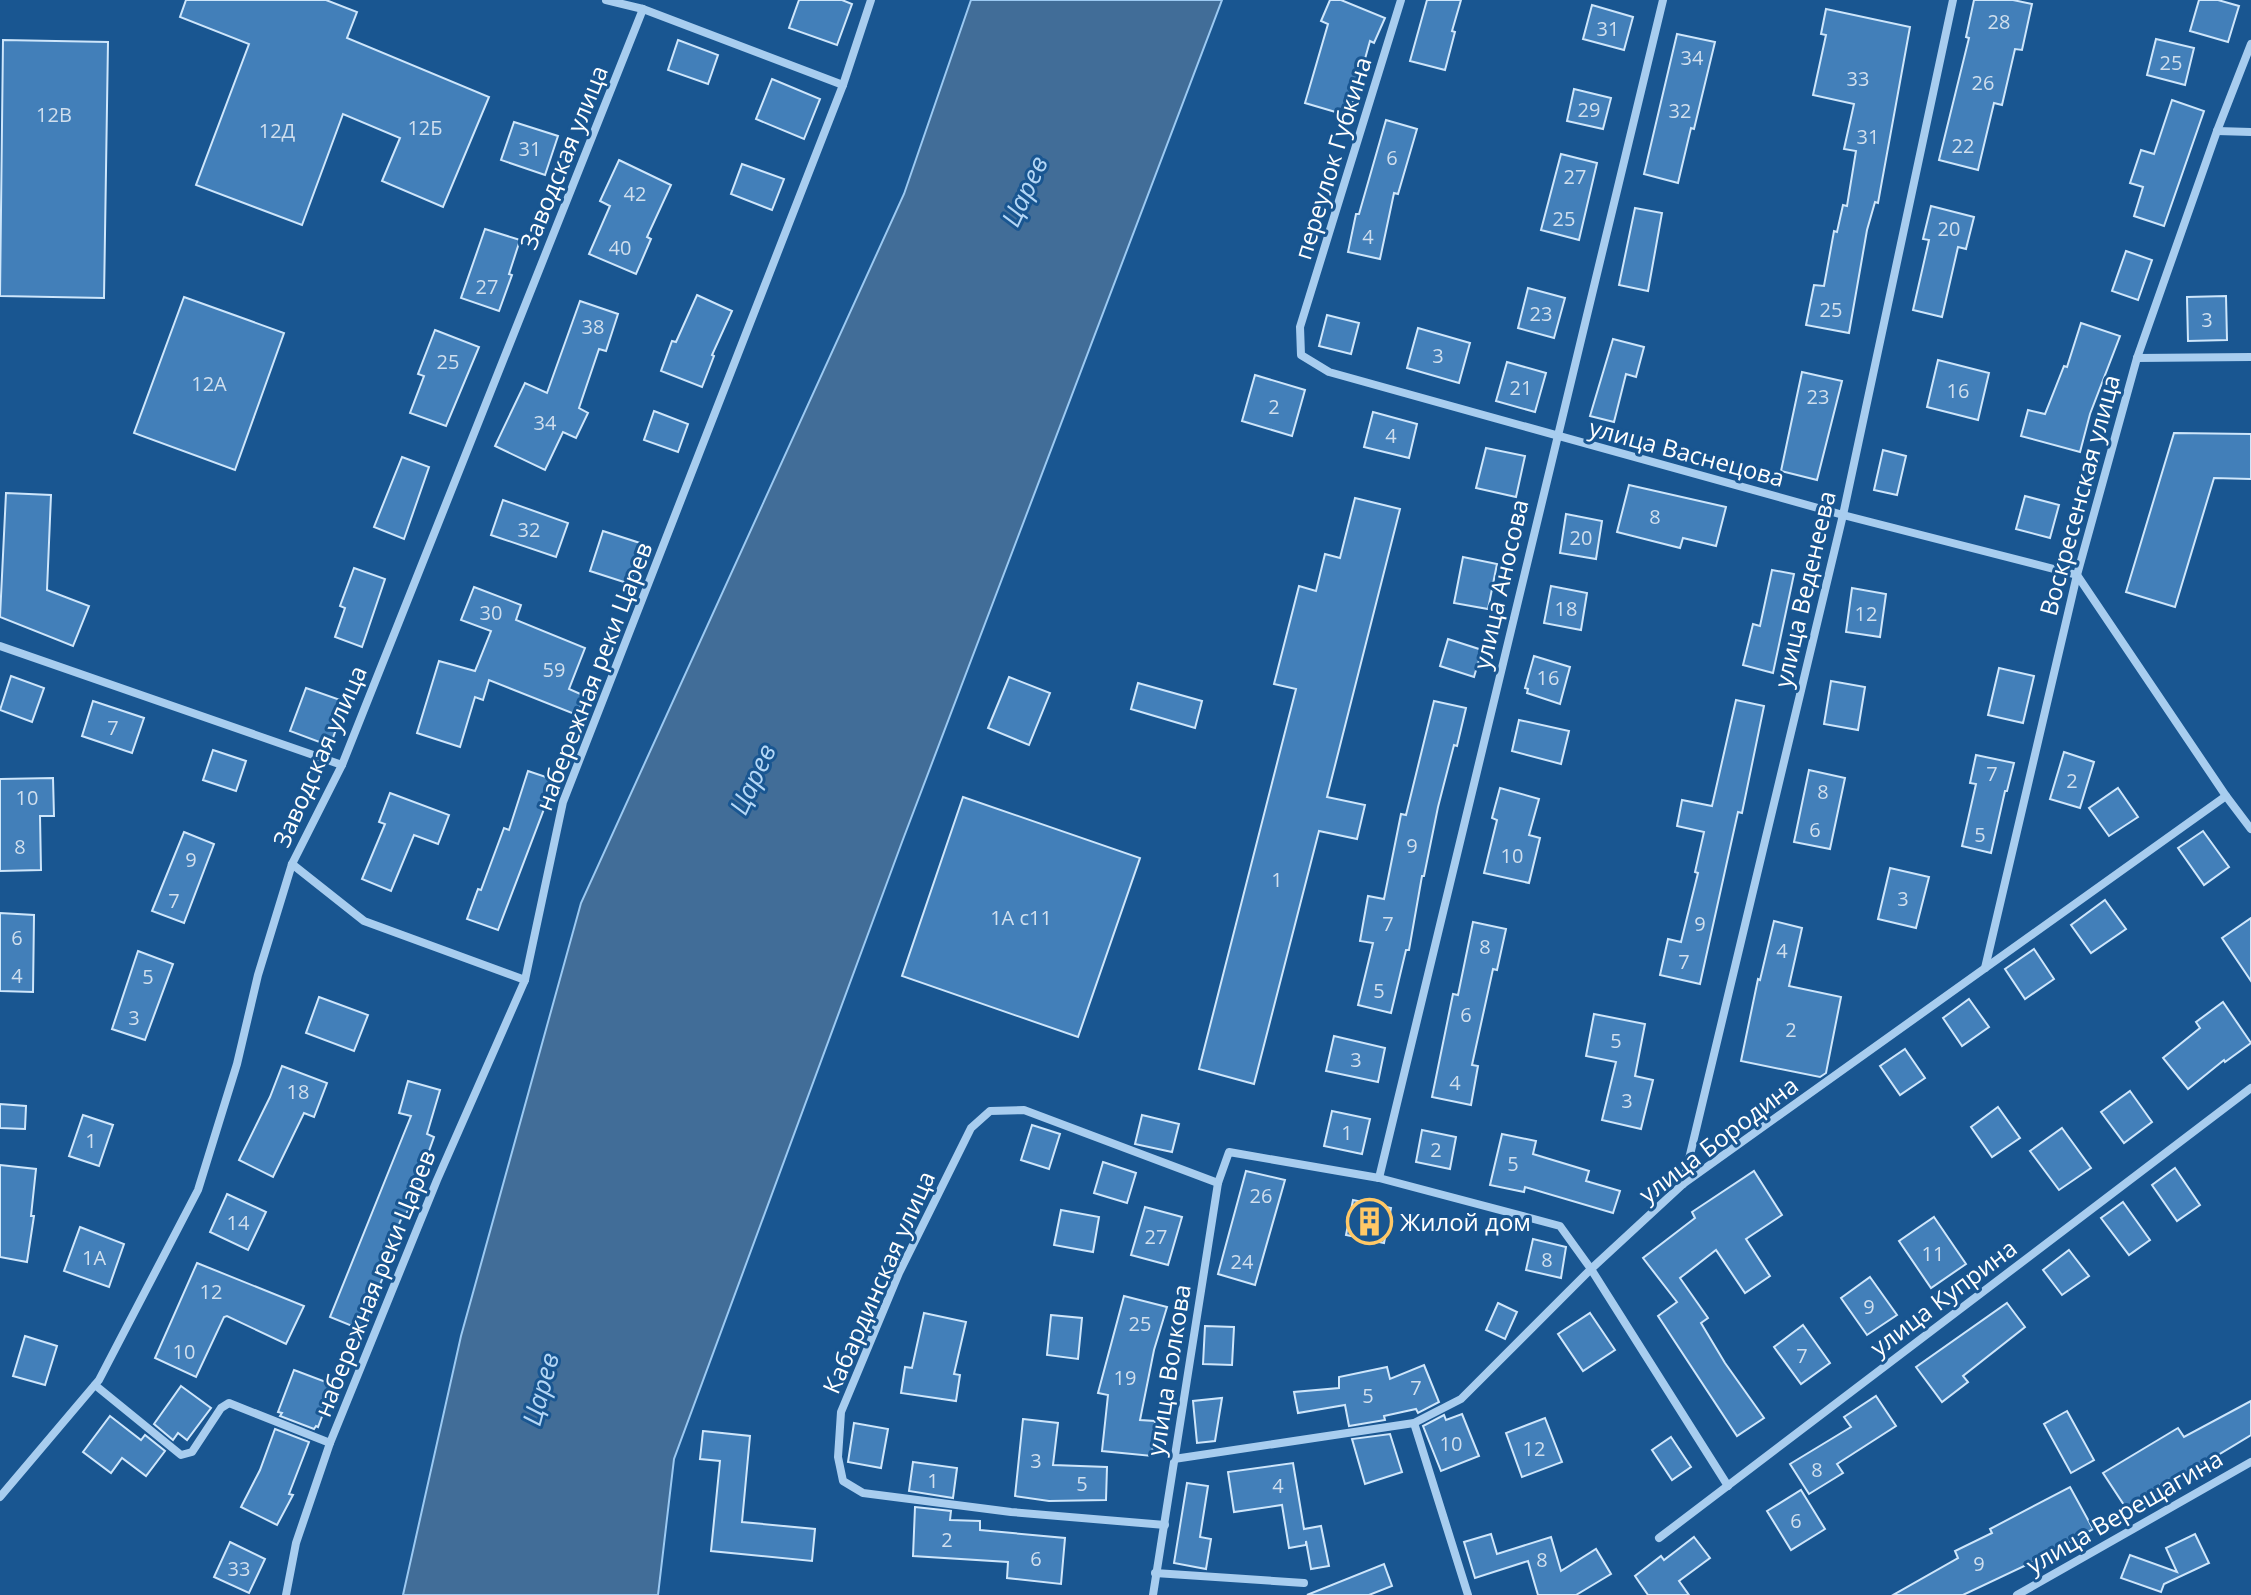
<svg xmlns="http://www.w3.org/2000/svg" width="2251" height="1595" font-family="'Open Sans',sans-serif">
  <rect width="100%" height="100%" fill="#195691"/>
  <path fill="#416d98" stroke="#9bc9f2" stroke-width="2" d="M971,0H1222L902,842L674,1459L658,1595H403L461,1336L581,903L904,194Z"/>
  <g fill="#427fb9" stroke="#cee6fb" stroke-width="2">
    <path d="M186,0H326L357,12L347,38L489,97L443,207L382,181L400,138L343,114L302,225L196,185L249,44L180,17Z"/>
    <path d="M799,0H842L852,4L837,45L789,28Z"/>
    <path d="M1330,0H1341L1385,18L1374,43L1370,41L1349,116L1305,103L1328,24L1321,21Z"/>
    <path d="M1427,0H1461L1452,31L1455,32L1445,70L1410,61Z"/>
    <path d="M1974,0H2013L2032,4L2022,50L2015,49L2002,105L1994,103L1978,170L1939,160L1969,38L1966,37Z"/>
    <path d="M2199,0H2218L2239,6L2228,42L2190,31Z"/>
    <path d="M1592,5L1633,17L1624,50L1583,39Z"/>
    <path d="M1826,9L1910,27L1878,203L1875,202L1867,230L1849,333L1806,325L1814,285L1824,286L1834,231L1837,232L1843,205L1847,206L1856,151L1844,149L1854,104L1813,95L1826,35L1821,34Z"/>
    <path d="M1677,34L1715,42L1694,129L1691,128L1678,183L1644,174Z"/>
    <path d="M2156,39L2194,48L2185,85L2147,75Z"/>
    <path d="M3,40L108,42L104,298L0,296Z"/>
    <path d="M678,40L718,55L708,84L668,70Z"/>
    <path d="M772,79L820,99L804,139L756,119Z"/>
    <path d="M1574,89L1611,98L1603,129L1567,121Z"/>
    <path d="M2172,100L2204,111L2164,226L2134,216L2143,187L2130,183L2141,150L2154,154Z"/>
    <path d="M1386,120L1417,129L1398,194L1394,193L1380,259L1348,252L1356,214H1359Z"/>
    <path d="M514,122L558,136L545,175L501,160Z"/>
    <path d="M1561,154L1597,163L1579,240L1541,230Z"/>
    <path d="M619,160L671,185L647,237L651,239L636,274L589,254L610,206L600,201Z"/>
    <path d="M742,164L784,179L772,210L731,194Z"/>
    <path d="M1931,206L1974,217L1966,249L1958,247L1942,317L1913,310L1929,240L1923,239Z"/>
    <path d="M1635,208L1662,213L1648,291L1619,285Z"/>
    <path d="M485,229L520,240L509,274L512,275L499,311L461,298Z"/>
    <path d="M2126,251L2152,260L2138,300L2112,291Z"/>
    <path d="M1528,288L1565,298L1554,338L1518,328Z"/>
    <path d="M697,295L732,311L712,355L714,356L702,387L661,371L672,341L676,342Z"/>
    <path d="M2226,296L2227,340L2188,341L2187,297Z"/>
    <path d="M184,297L284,333L235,470L134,433Z"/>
    <path d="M580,301L618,314L606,351L599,349L579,408L588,413L576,438L563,432L545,470L495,446L525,383L547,393Z"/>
    <path d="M1327,315L1359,323L1351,354L1319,346Z"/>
    <path d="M2081,323L2120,336L2090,414L2080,452L2021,436L2028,410L2045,414L2064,366L2067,367Z"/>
    <path d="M1418,328L1470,343L1459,383L1407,368Z"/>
    <path d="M435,330L479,347L446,426L410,413L424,376L418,374Z"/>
    <path d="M1613,339L1644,347L1636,377L1626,374L1614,422L1590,416Z"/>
    <path d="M1938,360L1989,373L1978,420L1927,407Z"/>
    <path d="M1507,362L1546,373L1535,412L1496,401Z"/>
    <path d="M1802,372L1842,381L1817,480L1781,471Z"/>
    <path d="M1255,375L1305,390L1292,436L1242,421Z"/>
    <path d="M654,411L688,424L678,452L644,440Z"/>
    <path d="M1373,412L1417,424L1409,458L1364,447Z"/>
    <path d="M2174,433L2251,434V479L2214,478L2175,607L2126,592Z"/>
    <path d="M1486,448L1525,456L1516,497L1476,488Z"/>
    <path d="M1883,450L1906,456L1897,495L1874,490Z"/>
    <path d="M402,457L429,467L404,539L374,527Z"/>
    <path d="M1629,485L1726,507L1716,546L1683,538L1680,548L1617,532Z"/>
    <path d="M6,493L51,495L47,590L89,606L73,646L0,617Z"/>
    <path d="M2025,496L2059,505L2050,538L2016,529Z"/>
    <path d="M1355,498L1400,509L1327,797L1365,805L1357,839L1319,831L1254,1084L1199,1069L1296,689L1274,684L1299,586L1316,591L1325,554L1340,558Z"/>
    <path d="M503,500L568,523L556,557L491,535Z"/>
    <path d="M1566,514L1602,521L1596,559L1560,553Z"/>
    <path d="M603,531L643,544L630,584L590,571Z"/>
    <path d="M1463,557L1497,564L1488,609L1454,603Z"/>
    <path d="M354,568L385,579L362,647L335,637L345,608L340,606Z"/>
    <path d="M1772,570L1794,574L1773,673L1743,665L1753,624L1760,626Z"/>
    <path d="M1551,586L1587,593L1581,630L1544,623Z"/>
    <path d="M474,587L521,605L516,620L585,648L569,689L585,696L577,715L489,680L483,700L475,697L460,747L417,733L439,661L475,671L491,631L461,620Z"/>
    <path d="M1852,588L1886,594L1880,637L1846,632Z"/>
    <path d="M1448,639L1482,650L1474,677L1440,666Z"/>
    <path d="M1534,656L1570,667L1560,704L1527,693L1528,689L1525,688Z"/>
    <path d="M1999,668L2034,676L2023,723L1988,715Z"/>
    <path d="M11,676L44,688L32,722L0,710Z"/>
    <path d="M1009,677L1050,693L1029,745L988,728Z"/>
    <path d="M1831,681L1865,687L1858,730L1824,724Z"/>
    <path d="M1138,683L1202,701L1195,728L1131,709Z"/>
    <path d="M306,688L346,702L330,746L290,731Z"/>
    <path d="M1736,700L1764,706L1742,813L1738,812L1700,984L1660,975L1668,939L1681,942L1698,873L1695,872L1704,832L1677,826L1682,800L1712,806Z"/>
    <path d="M93,701L144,718L132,753L82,736Z"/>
    <path d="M1434,701L1466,708L1457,746L1454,745L1438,807L1424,876H1422L1409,950H1406L1391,1013L1358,1005L1373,943L1360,941L1368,896L1384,899L1401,814L1406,815Z"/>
    <path d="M1519,720L1569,731L1561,764L1512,751Z"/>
    <path d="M213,750L246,761L236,791L203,780Z"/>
    <path d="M2064,752L2094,762L2080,808L2050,799Z"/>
    <path d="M1976,755L2014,763L2007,791H2005L1991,853L1962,846L1976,784L1970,783Z"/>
    <path d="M1809,770L1845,778L1830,849L1794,842Z"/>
    <path d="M528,771L555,780L498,930L467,919L478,889L481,890L504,828L509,830Z"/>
    <path d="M53,778L54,816H40L41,870L0,871V779Z"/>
    <path d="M1500,788L1539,799L1529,835L1540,838L1529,883L1484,873L1497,820L1492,818Z"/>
    <path d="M2118,788L2138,817L2109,836L2089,808Z"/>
    <path d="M390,793L449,815L438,844L414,835L391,891L362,879L385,824L379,822Z"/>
    <path d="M963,797L1140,858L1078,1037L902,976Z"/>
    <path d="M2203,831L2229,867L2204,885L2178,848Z"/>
    <path d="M184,832L214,844L184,923L152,911Z"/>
    <path d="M1890,868L1929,877L1916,928L1878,919Z"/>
    <path d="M2105,900L2126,929L2091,953L2071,925Z"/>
    <path d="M0,913L34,915L33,992L0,991Z"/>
    <path d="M2251,918V981L2222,938Z"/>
    <path d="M1774,921L1802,928L1789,986L1841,997L1826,1073L1820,1077L1741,1061L1758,979L1760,980Z"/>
    <path d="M1473,922L1506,929L1497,970L1493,969L1472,1065L1478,1066L1471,1105L1432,1097L1453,994L1458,995Z"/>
    <path d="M2034,949L2054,979L2025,999L2005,969Z"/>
    <path d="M138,951L173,964L145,1040L112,1029Z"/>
    <path d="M319,997L368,1015L354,1051L306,1033Z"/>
    <path d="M1969,999L1989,1027L1962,1046L1943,1018Z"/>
    <path d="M2223,1002L2251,1043L2225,1062L2224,1060L2188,1089L2163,1058L2200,1028L2196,1022Z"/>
    <path d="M1594,1014L1645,1024L1635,1076L1653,1080L1641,1129L1602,1120L1616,1062L1586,1056Z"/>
    <path d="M1334,1036L1385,1048L1378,1082L1326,1071Z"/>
    <path d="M1905,1049L1925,1078L1900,1095L1880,1066Z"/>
    <path d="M282,1066L327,1083L314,1117L304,1113L273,1177L239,1160L270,1097Z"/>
    <path d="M408,1081L440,1090L427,1134L434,1137L405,1218L402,1217L380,1270L385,1272L362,1330L330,1317L411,1116L399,1113Z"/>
    <path d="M2130,1091L2152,1122L2124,1143L2101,1112Z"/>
    <path d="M0,1104L26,1106L25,1129L0,1128Z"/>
    <path d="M1998,1107L2020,1138L1992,1157L1971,1127Z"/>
    <path d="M1332,1111L1370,1119L1362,1154L1324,1146Z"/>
    <path d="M83,1115L113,1125L99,1166L69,1156Z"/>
    <path d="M1142,1115L1179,1124L1172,1152L1135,1144Z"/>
    <path d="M1032,1125L1060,1134L1049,1169L1021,1160Z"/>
    <path d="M2062,1128L2091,1168L2059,1190L2030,1151Z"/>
    <path d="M1422,1130L1456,1137L1450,1169L1416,1162Z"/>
    <path d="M1502,1134L1536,1141L1533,1154L1589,1171L1586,1181L1620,1191L1613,1213L1525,1187L1524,1192L1490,1185Z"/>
    <path d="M1103,1162L1136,1173L1127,1203L1094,1193Z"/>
    <path d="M0,1165L36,1169L31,1216H34L27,1262L0,1257Z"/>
    <path d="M2175,1168L2200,1205L2177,1221L2152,1185Z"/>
    <path d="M1246,1171L1285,1180L1255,1285L1218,1274Z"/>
    <path d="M1754,1171L1782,1215L1746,1239L1770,1276L1745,1293L1716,1250L1680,1278L1708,1318L1701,1323L1725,1363L1764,1418L1737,1436L1658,1316L1677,1302L1643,1258L1695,1218L1692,1212Z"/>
    <path d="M227,1194L266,1212L248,1250L210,1232Z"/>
    <path d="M1353,1200L1391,1208L1384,1243L1346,1235Z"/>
    <path d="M2123,1202L2150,1240L2129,1255L2101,1218Z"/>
    <path d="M1145,1207L1182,1217L1168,1265L1131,1255Z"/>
    <path d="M1061,1210L1099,1217L1093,1252L1054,1245Z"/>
    <path d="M1934,1217L1966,1264L1931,1288L1899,1241Z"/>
    <path d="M80,1227L124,1244L109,1287L64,1271Z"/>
    <path d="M1533,1239L1566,1247L1561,1278L1526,1270Z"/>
    <path d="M2069,1250L2089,1276L2062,1295L2043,1270Z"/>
    <path d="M197,1263L304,1306L286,1344L227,1316L224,1317L196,1377L155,1358Z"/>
    <path d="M1870,1277L1897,1315L1867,1335L1841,1298Z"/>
    <path d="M1124,1296L1167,1307L1154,1350L1140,1420L1155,1421L1152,1456L1102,1451L1108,1395L1098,1393Z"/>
    <path d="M1498,1303L1517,1312L1505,1339L1486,1330Z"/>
    <path d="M2007,1303L2025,1327L1963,1376L1968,1382L1942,1402L1916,1367Z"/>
    <path d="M924,1313L966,1322L954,1374L960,1375L956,1401L901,1393L905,1367L912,1368Z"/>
    <path d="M1590,1313L1615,1350L1583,1371L1558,1334Z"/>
    <path d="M1051,1315L1082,1318L1078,1359L1047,1355Z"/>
    <path d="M1803,1325L1830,1363L1801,1384L1774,1347Z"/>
    <path d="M1205,1326L1234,1327L1232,1365L1203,1364Z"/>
    <path d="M25,1336L57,1346L45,1385L13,1376Z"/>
    <path d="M1424,1365L1439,1402L1418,1413L1416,1409L1384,1416L1385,1420L1349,1426L1345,1405L1298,1413L1294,1392L1339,1388V1377L1387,1367L1390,1379Z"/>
    <path d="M294,1370L334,1385L318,1427L316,1426L314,1429L280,1416L282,1413L278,1412Z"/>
    <path d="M181,1386L211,1408L187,1440L178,1433L173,1440L154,1424Z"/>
    <path d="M1876,1396L1896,1426L1837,1464L1843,1473L1809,1494L1790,1464L1851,1427L1844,1417Z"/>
    <path d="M1222,1398L1215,1441L1197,1443L1193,1401Z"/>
    <path d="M2251,1401V1435L2170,1484L2168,1480L2126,1508L2103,1473L2178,1428L2184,1437Z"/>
    <path d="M2067,1411L2094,1460L2071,1473L2044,1424Z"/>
    <path d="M1462,1414L1479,1456L1441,1471L1423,1426L1444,1415L1446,1420Z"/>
    <path d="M110,1416L141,1440L145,1435L165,1451L146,1476L122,1458L111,1473L83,1452Z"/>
    <path d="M1545,1418L1562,1462L1522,1477L1506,1433Z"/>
    <path d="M1023,1419L1058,1423L1053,1465L1107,1467L1106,1500L1049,1501L1015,1496Z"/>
    <path d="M854,1423L888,1429L881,1468L848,1462Z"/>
    <path d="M275,1429L309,1442L289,1494L293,1495L277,1525L241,1507L260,1470Z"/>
    <path d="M703,1431L750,1436L742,1522L815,1529L812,1561L711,1551L720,1461L700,1459Z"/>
    <path d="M1390,1434L1402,1472L1365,1484L1352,1439Z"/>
    <path d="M1671,1437L1691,1467L1672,1480L1652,1450Z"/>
    <path d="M913,1462L957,1468L953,1498L909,1491Z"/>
    <path d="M1293,1463L1304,1529L1321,1526L1329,1566L1311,1569L1306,1541V1545L1289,1548L1282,1505L1234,1512L1228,1472Z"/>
    <path d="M1187,1483L1208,1486L1200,1537L1211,1539L1206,1569L1174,1563Z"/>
    <path d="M2070,1487L2093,1529L2043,1557L1963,1595H1893L1958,1558L1955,1551L1992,1533L1990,1529Z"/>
    <path d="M1801,1490L1825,1529L1791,1550L1767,1511Z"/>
    <path d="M915,1507L951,1511L950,1520L980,1521V1530L1065,1538L1061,1584L1007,1578L1008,1562L913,1556Z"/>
    <path d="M1491,1534L1497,1554L1551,1537L1561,1571L1596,1549L1611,1574L1576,1595H1538L1528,1561L1475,1578L1464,1542Z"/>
    <path d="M2195,1534L2209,1563L2164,1584L2161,1592L2121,1578L2130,1555L2177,1572L2166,1548Z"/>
    <path d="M1694,1537L1710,1558L1679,1581L1689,1595H1648L1635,1576L1661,1556L1664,1560Z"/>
    <path d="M230,1542L265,1559L249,1593L214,1577Z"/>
    <path d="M1384,1564L1392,1586L1369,1595H1307Z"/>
  </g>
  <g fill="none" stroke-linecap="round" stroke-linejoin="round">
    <g stroke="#a8cdef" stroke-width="8">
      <path d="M606,0L643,9L843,85"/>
      <path d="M1401,0L1300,327L1301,355L1329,372L1843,515L2077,575L2226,796L2251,829"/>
      <path d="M2217,131L2251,132"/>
      <path d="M2137,358L2251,357"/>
      <path d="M0,646L342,765"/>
      <path d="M292,864L364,921L525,980"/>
      <path d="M1985,968L2077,575L2137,358L2217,131L2251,44"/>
      <path d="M1379,1178L1663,0"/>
      <path d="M1683,1184L1843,515L1953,0"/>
      <path d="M95,1385L181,1455L192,1452L221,1408L229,1403L330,1443"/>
      <path d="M1414,1423L1468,1595"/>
      <path d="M1174,1459L1414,1423L1461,1399L1591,1269L1683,1184L2226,796"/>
      <path d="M0,1497L99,1380L198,1190L237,1064L258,975L292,864L342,765L643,9"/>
      <path d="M1165,1525L1011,1512L863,1493L843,1481L838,1457L841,1412L899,1273L971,1128L990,1111L1024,1110L1218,1183"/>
      <path d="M1659,1538L2251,1088"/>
      <path d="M1155,1573L1304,1583"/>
      <path d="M286,1595L296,1543L330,1443L437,1180L525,980L563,802L843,85L871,0"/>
      <path d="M1153,1595L1218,1183L1229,1152L1379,1178L1560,1226L1591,1269L1728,1486"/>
      <path d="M2017,1595L2251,1462"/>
    </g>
  </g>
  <defs>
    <symbol id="building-ring" viewBox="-11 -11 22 22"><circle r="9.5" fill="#195691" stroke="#ffc866" stroke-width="1.5"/><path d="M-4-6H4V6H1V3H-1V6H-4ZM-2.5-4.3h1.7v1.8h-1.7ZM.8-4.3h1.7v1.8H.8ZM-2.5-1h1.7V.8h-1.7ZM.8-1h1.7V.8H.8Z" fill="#ffc866"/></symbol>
  </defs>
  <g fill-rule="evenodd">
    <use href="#building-ring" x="1344" y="1196" width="51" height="51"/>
  </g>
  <g text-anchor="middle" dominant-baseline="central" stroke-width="6" stroke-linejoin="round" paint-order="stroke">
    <g font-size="20" fill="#d0dfee">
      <text x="1999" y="21">28</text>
      <text x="1608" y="28">31</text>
      <text x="1692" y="57">34</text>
      <text x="2171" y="62">25</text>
      <text x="1858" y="78">33</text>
      <text x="1983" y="82">26</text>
      <text x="1589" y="109">29</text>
      <text x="1680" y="110">32</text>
      <text x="54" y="114">12В</text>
      <text x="425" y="127">12Б</text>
      <text x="277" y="130">12Д</text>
      <text x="1868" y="136">31</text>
      <text x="1963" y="145">22</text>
      <text x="530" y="148">31</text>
      <text x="1392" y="157">6</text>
      <text x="1575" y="176">27</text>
      <text x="635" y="193">42</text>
      <text x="1564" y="218">25</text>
      <text x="1949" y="228">20</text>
      <text x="1368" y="236">4</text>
      <text x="620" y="247">40</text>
      <text x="487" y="286">27</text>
      <text x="1831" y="309">25</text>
      <text x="1541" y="313">23</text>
      <text x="2207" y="319">3</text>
      <text x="593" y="326">38</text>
      <text x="1438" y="355">3</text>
      <text x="448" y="361">25</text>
      <text x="209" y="383">12А</text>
      <text x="1521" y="387">21</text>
      <text x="1958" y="390">16</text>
      <text x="1818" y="396">23</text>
      <text x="1274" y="406">2</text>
      <text x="545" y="422">34</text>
      <text x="1391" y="435">4</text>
      <text x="1655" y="516">8</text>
      <text x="529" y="529">32</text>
      <text x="1581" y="537">20</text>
      <text x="1566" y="608">18</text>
      <text x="491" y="612">30</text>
      <text x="1866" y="613">12</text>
      <text x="554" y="669">59</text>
      <text x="1548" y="677">16</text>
      <text x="113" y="727">7</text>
      <text x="1992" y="773">7</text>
      <text x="2072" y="780">2</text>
      <text x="1823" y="791">8</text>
      <text x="27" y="797">10</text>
      <text x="1815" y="829">6</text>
      <text x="1980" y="834">5</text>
      <text x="1412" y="845">9</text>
      <text x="20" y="846">8</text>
      <text x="1512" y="855">10</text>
      <text x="191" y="859">9</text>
      <text x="1277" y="879">1</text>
      <text x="1903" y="898">3</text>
      <text x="174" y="900">7</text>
      <text x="1021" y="917">1А с11</text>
      <text x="1388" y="923">7</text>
      <text x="1700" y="923">9</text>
      <text x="17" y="937">6</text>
      <text x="1485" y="946">8</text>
      <text x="1782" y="950">4</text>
      <text x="1684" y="961">7</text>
      <text x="17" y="975">4</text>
      <text x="148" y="976">5</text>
      <text x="1379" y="990">5</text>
      <text x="1466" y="1014">6</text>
      <text x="134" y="1017">3</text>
      <text x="1791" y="1029">2</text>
      <text x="1616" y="1040">5</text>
      <text x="1356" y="1059">3</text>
      <text x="1455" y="1082">4</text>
      <text x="298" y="1091">18</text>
      <text x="1627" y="1100">3</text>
      <text x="1347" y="1132">1</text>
      <text x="91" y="1140">1</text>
      <text x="1436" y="1149">2</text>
      <text x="1513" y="1163">5</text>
      <text x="1261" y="1195">26</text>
      <text x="238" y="1222">14</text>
      <text x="1156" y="1236">27</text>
      <text x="1933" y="1253">11</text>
      <text x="94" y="1257">1А</text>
      <text x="1547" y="1259">8</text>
      <text x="1242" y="1261">24</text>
      <text x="211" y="1291">12</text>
      <text x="1869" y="1306">9</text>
      <text x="1140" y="1323">25</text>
      <text x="184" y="1351">10</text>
      <text x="1802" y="1355">7</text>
      <text x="1125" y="1377">19</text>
      <text x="1416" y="1387">7</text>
      <text x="1368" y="1395">5</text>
      <text x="1451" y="1443">10</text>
      <text x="1534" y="1448">12</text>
      <text x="1036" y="1460">3</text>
      <text x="1817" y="1469">8</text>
      <text x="933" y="1480">1</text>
      <text x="1082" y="1483">5</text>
      <text x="1278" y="1485">4</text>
      <text x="1796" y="1520">6</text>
      <text x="947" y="1539">2</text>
      <text x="1036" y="1558">6</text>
      <text x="1542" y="1559">8</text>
      <text x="1979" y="1563">9</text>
      <text x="239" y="1568">33</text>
    </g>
    <g font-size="24" fill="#fff" stroke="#195691">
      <text transform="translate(563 157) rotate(-68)">Заводская улица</text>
      <text transform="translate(1332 158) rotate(-73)">переулок Губкина</text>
      <text transform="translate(1687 452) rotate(15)">улица Васнецова</text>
      <text transform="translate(2079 495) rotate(-75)">Воскресенская улица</text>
      <text transform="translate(1500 584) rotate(-77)">улица Аносова</text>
      <text transform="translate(1804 589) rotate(-77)">улица Веденеева</text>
      <text transform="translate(593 676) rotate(-69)">набережная реки Царев</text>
      <text transform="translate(319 756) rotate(-66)">Заводская улица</text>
      <text transform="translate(1718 1139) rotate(-37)">улица Бородина</text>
      <text transform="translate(878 1282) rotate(-66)">Кабардинская улица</text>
      <text transform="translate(374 1283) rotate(-68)">набережная реки Царев</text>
      <text transform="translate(1943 1297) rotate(-37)">улица Куприна</text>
      <text transform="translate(1168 1370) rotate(-81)">улица Волкова</text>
      <text transform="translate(2124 1511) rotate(-30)">улица Верещагина</text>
    </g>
    <g font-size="24" fill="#fff" stroke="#195691" text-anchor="start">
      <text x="1400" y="1221">Жилой дом</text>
    </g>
    <g font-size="26" font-style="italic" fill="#b4d7f6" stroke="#195691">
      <text transform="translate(1024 191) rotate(-65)">Царев</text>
      <text transform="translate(752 779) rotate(-65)">Царев</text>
      <text transform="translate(540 1389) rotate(-75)">Царев</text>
    </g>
  </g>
</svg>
